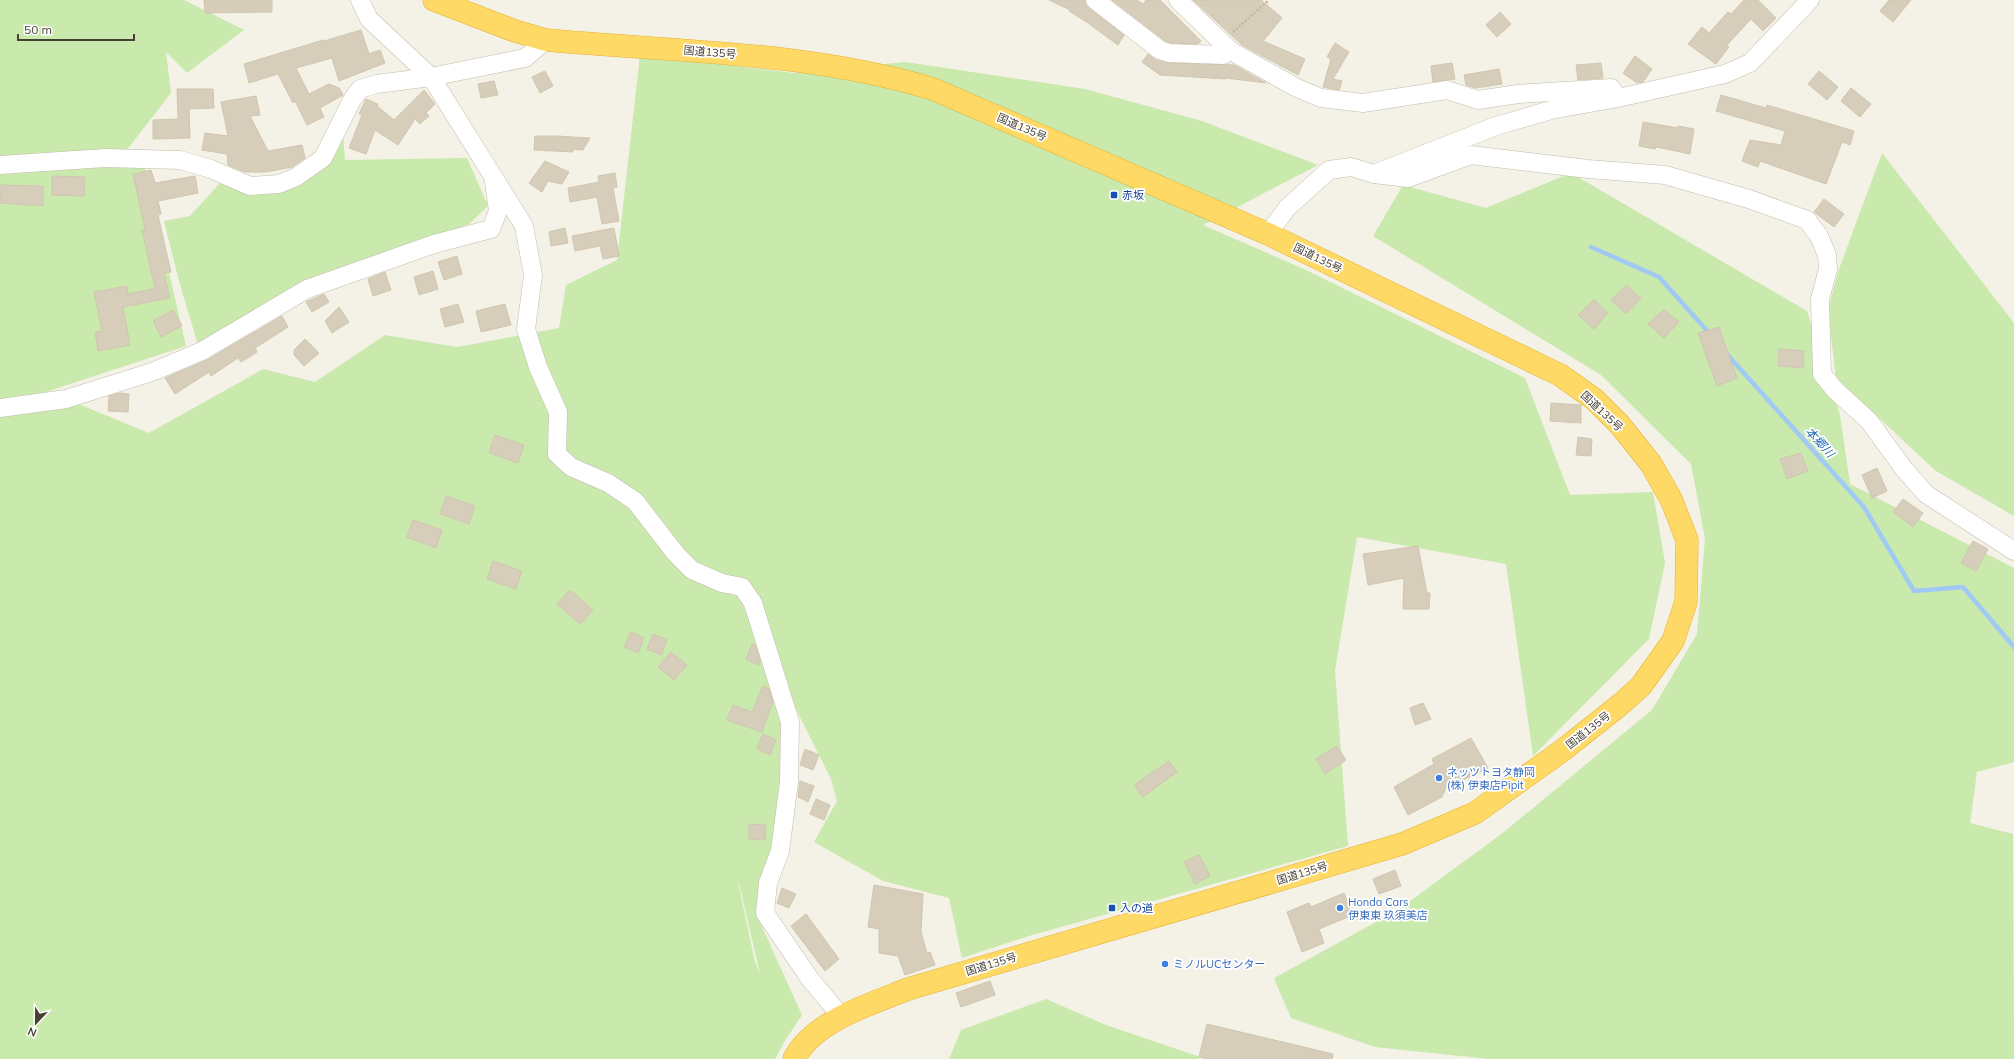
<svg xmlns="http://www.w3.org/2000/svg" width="2014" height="1059" font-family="Mulish,'Noto Sans JP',sans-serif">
  <rect width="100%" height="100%" fill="#f4f1e6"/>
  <g fill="#c9e9ad" fill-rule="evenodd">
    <path d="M0,0H184L244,30L187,73L166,52L171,93L126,151L143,159L186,346L0,407Z"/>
    <path d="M640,55L794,73L906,62L1085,89L1202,121L1318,165L1203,225L1304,269L1525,378L1570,495L1653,492L1665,563L1649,639L1533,756L1506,564L1357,537L1335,671L1348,846L1029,936L962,958L949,898L883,881L814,842L837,801L831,779L793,703L764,637L739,595L760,648L781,715L779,869L762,927L802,1015L784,1042L775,1059H0V408L66,399L149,433L263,369L315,382L385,335L457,347L559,328L566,285L617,260ZM738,882L739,883L760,974L755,962Z"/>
    <path d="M343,136L345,160L467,158L488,206L469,224L372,260L198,345L179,281L164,221L190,216L220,183L257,186L323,158Z"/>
    <path d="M1882,153L2014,323V516L1936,471L1836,378L1828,310L1838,272Z"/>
    <path d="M1571,173L1807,311L1840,415L1850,484L2014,568V762L1977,772L1970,823L2013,834L2014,1059H1489L1375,1047L1291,1018L1274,978L1398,910L1504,832L1652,710L1697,634L1705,539L1691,464L1601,375L1373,236L1403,185L1486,208Z"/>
    <path d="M1046,999L1106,1025L1200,1057L1198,1059H949L961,1030Z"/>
  </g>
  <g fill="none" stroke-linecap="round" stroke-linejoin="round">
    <g stroke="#a0caf3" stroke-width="4.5">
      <path d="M1591,247L1659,277L1710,334"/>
      <path d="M1725,352L1864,507L1914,591L1963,587L2014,647"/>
    </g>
  </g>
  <g fill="#d6cebb" stroke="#d1c6ae">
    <path d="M204,0H272V12L205,13Z"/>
    <path d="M1049,0H1085L1089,8L1124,35L1118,45L1088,23L1069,11L1070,10Z"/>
    <path d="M1112,0H1137L1143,4L1146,0H1160L1201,41L1198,44L1171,43L1165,41Z"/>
    <path d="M1193,0H1261L1282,18L1263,41L1305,59L1298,75L1242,45Z"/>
    <path d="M1744,0H1758L1776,18L1763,31L1751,19L1727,45L1729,47L1716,64L1688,44L1702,27L1709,33L1728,12L1731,14Z"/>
    <path d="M1889,0H1911L1893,22L1880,11Z"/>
    <path d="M1500,12L1511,24L1497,37L1486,25Z"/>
    <path d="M361,30L369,54L380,50L385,63L339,81L332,58L296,68L309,94L329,84L339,88L343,95L320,108L324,117L307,125L295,101L293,103L278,74L249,83L244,64L323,40L324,41Z"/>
    <path d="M1335,43L1349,52L1333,79L1342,81L1339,90L1323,87L1331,59L1327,57Z"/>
    <path d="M1148,54L1156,60L1168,63L1234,65L1266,83L1226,78V79L1160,75L1142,62Z"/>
    <path d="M1635,56L1652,69L1643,82L1637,83L1623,73Z"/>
    <path d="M1452,63L1455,79L1433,82L1431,66Z"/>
    <path d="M1601,63L1603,78L1578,80L1576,65Z"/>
    <path d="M1499,69L1502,84L1476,88L1466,85L1464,75Z"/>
    <path d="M545,71L553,86L540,93L532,77Z"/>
    <path d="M1819,71L1838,87L1827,100L1808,84Z"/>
    <path d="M494,81L498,95L481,98L478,84Z"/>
    <path d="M1851,88L1871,104L1860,117L1841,101Z"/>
    <path d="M177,89H213L214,108L189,109L190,138L153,139V120L178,119Z"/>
    <path d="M424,90L435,104L426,113L429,116L420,124L415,119L398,145L375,130L366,154L349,148L362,115L359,114L366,99L378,104L377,106L394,120Z"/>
    <path d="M1721,95L1766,108L1767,105L1854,131L1850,145L1842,142L1826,184L1760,161L1758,167L1742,161L1750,140L1781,145L1785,131L1716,111Z"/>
    <path d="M256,96L260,115L250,116L268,151L302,145L305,158L292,167L266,172H245L228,165L227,154L202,150L205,133L228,136L221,102Z"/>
    <path d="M1643,122L1678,128V126L1694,129L1690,154L1656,147L1655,149L1639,146Z"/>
    <path d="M535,136H557L590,138L583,150L573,149V152L534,150Z"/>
    <path d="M545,161L569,172L562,184L548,181L542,192L529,183Z"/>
    <path d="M151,170L155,183L195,176L198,193L158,201L161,214L158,215L171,272L164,273L170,298L123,307L130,345L98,351L95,332L102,331L94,292L127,286L128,294L155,288L142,230L145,229L133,174Z"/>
    <path d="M615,173L617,187L613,188L619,221L602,224L597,197L570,202L568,188L599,182L598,176Z"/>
    <path d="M52,176L85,177L84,196L52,195Z"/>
    <path d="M0,185L43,186V206L0,203Z"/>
    <path d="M1824,199L1844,214L1834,227L1814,212Z"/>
    <path d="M565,228L568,243L551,246L549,232Z"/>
    <path d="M614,228L619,256L603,259L600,246L575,251L572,236Z"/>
    <path d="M457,256L462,274L444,280L438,262Z"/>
    <path d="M433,271L438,289L419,295L414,277Z"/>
    <path d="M385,272L391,290L373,296L368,279Z"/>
    <path d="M1626,285L1641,298L1626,314L1611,300Z"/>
    <path d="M324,294L329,302L312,312L306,302Z"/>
    <path d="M1594,300L1608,313L1594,329L1578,315Z"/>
    <path d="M458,304L464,322L445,327L440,309Z"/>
    <path d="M505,304L511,325L481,332L476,311Z"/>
    <path d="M339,307L349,322L332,333L325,321Z"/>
    <path d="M1664,309L1679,322L1664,338L1648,324Z"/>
    <path d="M173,310L182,326L161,337L153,321Z"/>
    <path d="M282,316L288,327L255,348L257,352L241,362L238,358L211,376L209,372L175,394L165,378L207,360Z"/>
    <path d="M1719,327L1737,378L1717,386L1698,333Z"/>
    <path d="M305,339L319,353L304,366L294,355V350Z"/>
    <path d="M1779,349L1804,351L1803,368L1778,366Z"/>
    <path d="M120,393L129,394L128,412L108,411L109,396Z"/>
    <path d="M1551,403L1581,405V423L1550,421Z"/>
    <path d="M495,435L524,445L518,463L489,453Z"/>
    <path d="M1578,437L1592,439L1591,456L1576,455Z"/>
    <path d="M1801,453L1808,471L1787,479L1780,459Z"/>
    <path d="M1877,468L1887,491L1872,498L1862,475Z"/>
    <path d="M446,496L475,506L469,524L440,514Z"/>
    <path d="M1903,499L1923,513L1913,527L1893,512Z"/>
    <path d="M413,520L442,530L436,548L407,537Z"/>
    <path d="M1973,541L1988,549L1976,571L1961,563Z"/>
    <path d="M1418,546L1427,593H1430L1429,609H1403L1404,578L1368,585L1363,554Z"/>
    <path d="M493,561L522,571L516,589L487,579Z"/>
    <path d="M570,590L593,610L580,624L557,604Z"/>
    <path d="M631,632L644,638L638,653L624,647Z"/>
    <path d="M653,634L667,640L661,655L647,649Z"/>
    <path d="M752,644L755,645L760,662L759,665L746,659Z"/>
    <path d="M671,652L687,665L674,680L658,667Z"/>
    <path d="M763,686L769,689L773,702L762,732L727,720L733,705L752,712Z"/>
    <path d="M1423,703L1431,719L1415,725L1410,708Z"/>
    <path d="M763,734L776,740L770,755L757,749Z"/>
    <path d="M1471,738L1488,768L1446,788L1442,797L1408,815L1394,787L1434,764L1432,759Z"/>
    <path d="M1337,746L1346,760L1325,774L1316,759Z"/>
    <path d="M805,749L819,755L813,770L800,765Z"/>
    <path d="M1169,761L1177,772L1143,797L1134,785Z"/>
    <path d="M800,781L814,786L808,802L798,797Z"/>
    <path d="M816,799L830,805L824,820L810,814Z"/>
    <path d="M749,824L766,825L765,840L749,839Z"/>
    <path d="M1199,855L1210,876L1195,884L1184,862Z"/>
    <path d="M1395,870L1401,886L1379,894L1373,879Z"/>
    <path d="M874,885L923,894L921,932L927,953L930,952L935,965L905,975L898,956L879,953V929L868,927Z"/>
    <path d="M782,888L796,894L789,908L777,903Z"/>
    <path d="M1344,893L1353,915L1319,929L1324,943L1302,952L1287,912L1309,903L1311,907Z"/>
    <path d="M806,914L839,959L825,971L791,926Z"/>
    <path d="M990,981L995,995L961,1007L956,993Z"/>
    <path d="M1207,1024L1333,1054L1332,1059H1207L1199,1057Z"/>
  </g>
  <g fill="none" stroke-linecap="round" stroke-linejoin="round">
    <defs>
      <g id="minor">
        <path d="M360,0L369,19L431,77L524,226L533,275L526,329L538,367L558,412L557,454L571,467L608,483L635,501L676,554L692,570L722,583L742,587L753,603L790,722L789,782L780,851L768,883L765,913L810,979L841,1016"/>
        <path d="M1095,0L1160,50L1169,53L1223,55L1231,51"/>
        <path d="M1178,0L1231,51L1297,88L1321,98L1363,103L1447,90L1478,100L1518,94L1611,88L1616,95"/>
        <path d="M0,165L105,158L180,160L211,169L250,186L279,184L296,177L323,158L352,100L360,89L377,84L431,77L525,58L546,40"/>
        <path d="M1374,174L1408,178L1471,155L1588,169L1665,175L1749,199L1807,220L1819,236L1827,255L1828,269L1820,299L1822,374L1835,390L1869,421L1904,469L1926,494L2014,551"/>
        <path d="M1268,234L1287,208L1329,170L1351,167L1374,174L1496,126L1551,110L1618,98L1725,74L1750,63L1810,0"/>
        <path d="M0,408L66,399L152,372L202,351L307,289L434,244L491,229L498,211L494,182"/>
      </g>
      <path id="highway" d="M434,0L515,31L546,40C676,52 807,51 933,89L1268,234L1560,375L1594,399L1620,425L1651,464L1671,499L1687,540L1686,602L1673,641L1641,686L1621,704L1563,750L1475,813L1402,844L908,989C871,1004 813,1021 794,1059"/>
    </defs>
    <use href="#minor" stroke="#c2bcab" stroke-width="19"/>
    <use href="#highway" stroke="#e3b131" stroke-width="23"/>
    <path stroke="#c2b799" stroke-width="2.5" stroke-dasharray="2 2" stroke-linecap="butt" d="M1233,32L1269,0"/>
    <use href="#minor" stroke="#fff" stroke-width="18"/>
    <use href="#highway" stroke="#ffd966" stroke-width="22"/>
  </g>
  <g fill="#1a4fb4" stroke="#fff" stroke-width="1.5">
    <rect x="1110" y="191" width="8" height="8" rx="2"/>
    <rect x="1108" y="904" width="8" height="8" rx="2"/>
  </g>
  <g fill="#3f7fe0" stroke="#fff" stroke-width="1.5">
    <circle cx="1439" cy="778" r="4"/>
    <circle cx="1340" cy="908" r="4"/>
    <circle cx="1165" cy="964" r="4"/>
  </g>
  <g text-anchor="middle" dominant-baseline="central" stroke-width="3.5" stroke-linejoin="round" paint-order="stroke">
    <g font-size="11" fill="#474135" stroke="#fff">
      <text transform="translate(710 52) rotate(5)">国道135号</text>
      <text transform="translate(1022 127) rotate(23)">国道135号</text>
      <text transform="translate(1318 258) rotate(26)">国道135号</text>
      <text transform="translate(1602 411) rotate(43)">国道135号</text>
      <text transform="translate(1588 730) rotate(-38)">国道135号</text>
      <text transform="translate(1302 873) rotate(-17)">国道135号</text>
      <text transform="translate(991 964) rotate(-17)">国道135号</text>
    </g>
    <g font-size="11" fill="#164399" stroke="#fff" text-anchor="start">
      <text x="1122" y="195">赤坂</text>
      <text x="1120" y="908">入の道</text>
    </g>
    <g font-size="11" fill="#366cbe" stroke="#fff" text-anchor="start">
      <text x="1447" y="772">ネッツトヨタ静岡<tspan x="1447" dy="13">(株) 伊東店Pipit</tspan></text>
      <text x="1348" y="902">Honda Cars<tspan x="1348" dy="13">伊東東 玖須美店</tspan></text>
      <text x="1173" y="964">ミノルUCセンター</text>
    </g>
    <g font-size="12" font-style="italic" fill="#2a6fb7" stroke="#fff">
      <text transform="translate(1820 442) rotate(48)">本郷川</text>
    </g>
  </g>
  <g transform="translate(36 1023) rotate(202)" stroke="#ffffff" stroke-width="3" paint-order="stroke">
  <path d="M0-3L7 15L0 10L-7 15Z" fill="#474135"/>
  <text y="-6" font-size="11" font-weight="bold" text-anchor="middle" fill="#474135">N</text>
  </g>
  <path d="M18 34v6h116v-6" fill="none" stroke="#474135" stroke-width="2"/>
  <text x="24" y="34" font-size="12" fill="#474135" stroke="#ffffff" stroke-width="3" paint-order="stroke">50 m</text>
</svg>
